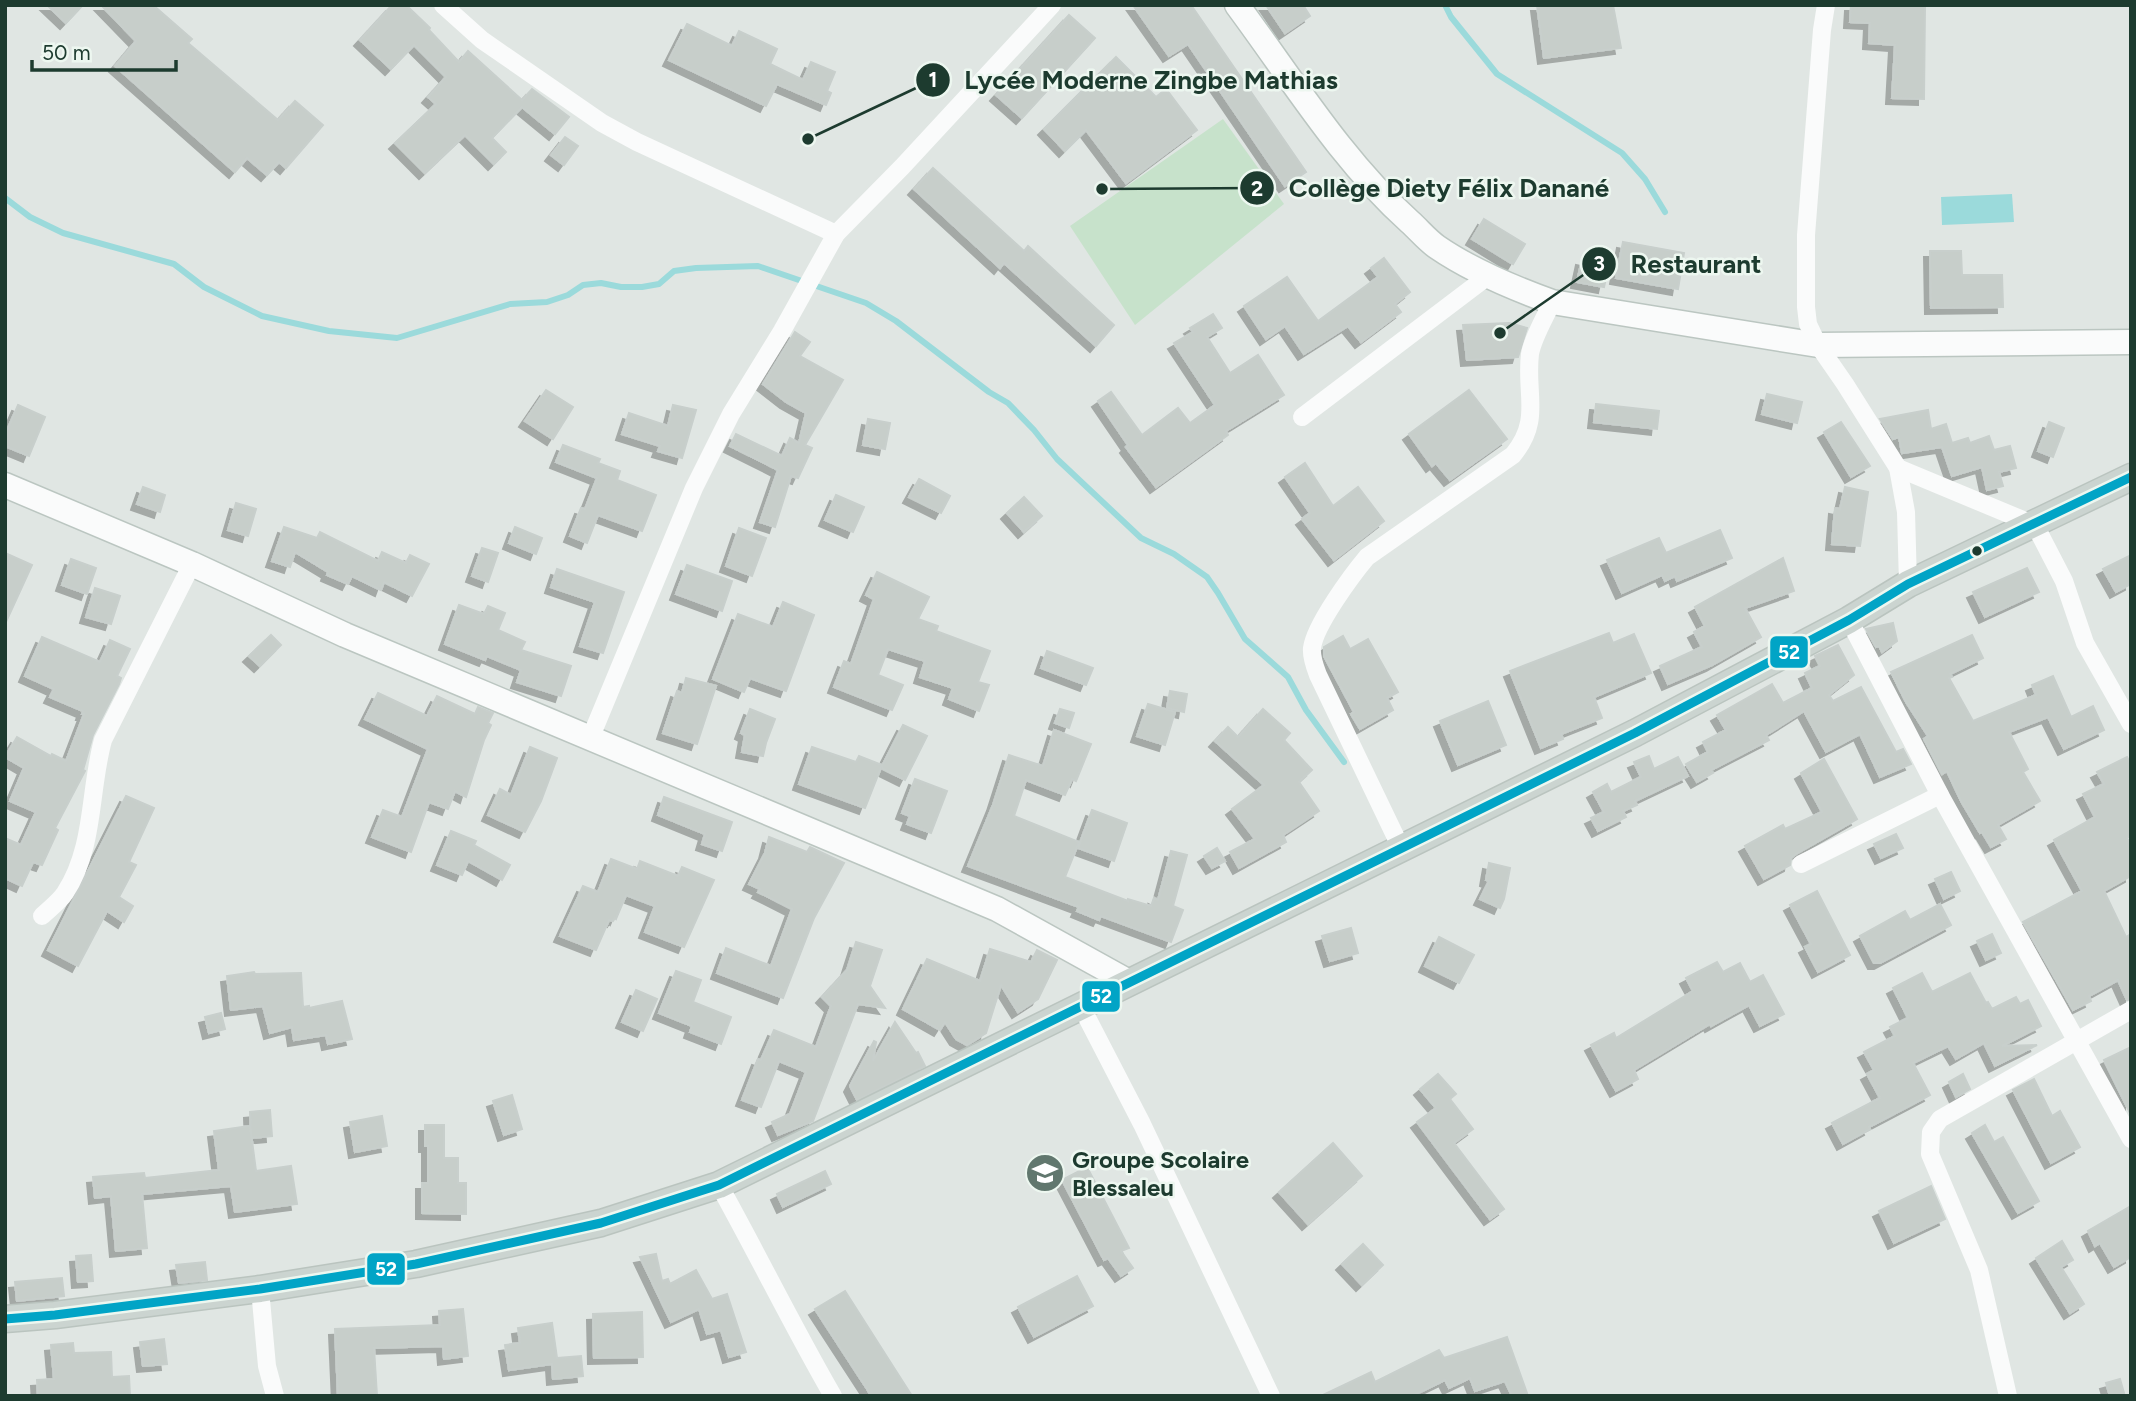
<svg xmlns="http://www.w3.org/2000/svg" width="2136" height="1401" font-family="Figtree,sans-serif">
  <defs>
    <filter id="shadow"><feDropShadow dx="-6" dy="6" stdDeviation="0" flood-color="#0004"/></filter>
  </defs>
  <rect width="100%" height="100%" fill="#e0e6e3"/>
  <path fill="#c7e2cb" d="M1223,119L1284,204L1135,325L1070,226Z"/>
  <path fill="#9bdadb" d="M2012,194L2014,222L1942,225L1941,197Z"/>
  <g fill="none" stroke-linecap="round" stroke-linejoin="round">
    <g stroke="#9bdadb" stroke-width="6">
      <path d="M1445,5L1451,17L1497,74L1622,153L1645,179L1665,212"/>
      <path d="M5,198L30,217L63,233L174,264L204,287L262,316L329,331L397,338L510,304L547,302L568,295L583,285L601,283L621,287H642L659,284L674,271L696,268L758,266L866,303L896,321L989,392L1008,403L1034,430L1057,459L1141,538L1174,554L1207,577L1218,593L1245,639L1288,677L1306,710L1344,762"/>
    </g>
  </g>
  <g fill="#c7ceca" stroke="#c8cfcc" stroke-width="2" filter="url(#shadow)">
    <path d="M47,5H83L66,23Z"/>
    <path d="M101,5H153L192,39L188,43L278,120L295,101L323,125L286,168L279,162L267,175L247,158L235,172L115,66L136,41Z"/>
    <path d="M392,5H406L430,28L429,30L459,62L468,51L522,100L532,89L569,117L555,134L522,107L492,138L506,152L494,164L465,135L425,173L395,143L436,104L428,97L446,77L414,45L391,69L360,40Z"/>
    <path d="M1133,5H1191L1306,172L1285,186L1188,44L1169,56Z"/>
    <path d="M1266,5H1303L1310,16L1285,33Z"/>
    <path d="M1537,5H1613L1621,48L1544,58Z"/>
    <path d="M1851,5H1925L1924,99L1892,98L1895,45L1869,43L1870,23L1850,22Z"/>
    <path d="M1069,15L1095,38L1022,118L996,95Z"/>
    <path d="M687,24L732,46L739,31L777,49L770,64L803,80L811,62L835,72L827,91L831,93L826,105L777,84L766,106L669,60Z"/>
    <path d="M1116,57L1156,97L1166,89L1197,130L1126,183L1086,130L1065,151L1044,129Z"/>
    <path d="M565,137L578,146L564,165L551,155Z"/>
    <path d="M933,168L1024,251L1028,246L1114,325L1096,346L1004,263L1000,268L914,189Z"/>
    <path d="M1484,219L1525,244L1513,264L1472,239Z"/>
    <path d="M1623,242L1684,253L1678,289L1616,278Z"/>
    <path d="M1930,251H1961L1962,275H2002L2003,307L1931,308Z"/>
    <path d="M1384,258L1410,292L1395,304L1401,312L1361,342L1348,326L1304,354L1285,326L1266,339L1244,306L1287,277L1318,321L1378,277L1371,268Z"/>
    <path d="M1582,259L1609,265L1604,287L1577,282Z"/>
    <path d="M1213,314L1222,328L1207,337L1230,373L1258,355L1284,395L1226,431L1228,435L1156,487L1126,447L1128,445L1098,401L1111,392L1142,435L1178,408L1190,423L1215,405L1174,343L1193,332L1190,328Z"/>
    <path d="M1509,323L1527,328L1518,357L1467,360L1463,325Z"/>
    <path d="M795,332L810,342L800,356L843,380L805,445L812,448L798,478L791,476L775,527L760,522L778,470L730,446L736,434L782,456L790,438L799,443L806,413L786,402L763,384Z"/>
    <path d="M546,390L573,407L553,439L525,421Z"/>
    <path d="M1469,390L1507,439L1450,480L1436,463L1432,466L1409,434Z"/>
    <path d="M1767,394L1802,402L1797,423L1762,414Z"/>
    <path d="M1596,404L1659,411L1657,429L1594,422Z"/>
    <path d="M18,405L45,417L29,456L5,446V435Z"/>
    <path d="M673,405L696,410L682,458L658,451L660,446L622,434L629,413L668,426Z"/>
    <path d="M1928,410L1931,429L1946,424L1952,443L1968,438L1970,443L1989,436L1994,450L2010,446L2016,468L1999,472L2003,486L1987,490L1982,467L1952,476L1942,447L1902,453L1899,437L1893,439L1880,419Z"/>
    <path d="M868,419L890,423L885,449L863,445Z"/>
    <path d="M1841,422L1870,466L1851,477L1824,432Z"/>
    <path d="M2049,422L2064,428L2053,457L2038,451Z"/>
    <path d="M563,445L600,459L598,463L620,471L617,480L656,495L642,531L598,515L587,543L570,536L581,508L585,509L597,478L556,462Z"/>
    <path d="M1305,463L1333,506L1358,487L1384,521L1334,560L1302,519L1310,513L1285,477Z"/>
    <path d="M919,479L950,496L941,513L909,497Z"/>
    <path d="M143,487L165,495L160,512L137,504Z"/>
    <path d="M1845,487L1868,492L1860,546L1832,544L1835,508L1840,509Z"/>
    <path d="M836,495L864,507L853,532L825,520Z"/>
    <path d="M1024,497L1042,516L1024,532L1007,513Z"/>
    <path d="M236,503L256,509L248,536L228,530Z"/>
    <path d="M284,527L317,538L320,532L378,561L382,552L406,563L410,555L429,564L412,596L384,582L381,590L352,576L348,584L327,575L328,572L295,552L290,567L272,561Z"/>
    <path d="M515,527L542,538L536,554L509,543Z"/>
    <path d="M739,528L766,538L752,576L726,566Z"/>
    <path d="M1720,530L1732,558L1677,581L1675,576L1665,581L1662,575L1622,593L1607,560L1659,538L1666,553Z"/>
    <path d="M482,548L498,553L488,582L472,576Z"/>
    <path d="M5,553L32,565L5,624Z"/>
    <path d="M2131,555V584L2116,592L2103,569Z"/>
    <path d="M1783,558L1794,591L1745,608L1761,637L1712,665L1668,684L1660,666L1702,647L1694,632L1705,626L1695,607Z"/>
    <path d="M71,559L96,568L87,594L62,585Z"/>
    <path d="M687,565L732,581L722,611L676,594Z"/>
    <path d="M2027,568L2039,592L1985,617L1973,592Z"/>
    <path d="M557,569L624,592L603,653L580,646L595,602L551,587Z"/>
    <path d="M877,572L929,597L918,619L938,626L936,631L990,651L978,682L989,685L979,711L949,699L953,688L920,677L925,661L888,649L878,675L903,685L892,710L834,687L844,661L851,664L874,599L866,595Z"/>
    <path d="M95,588L120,596L111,624L86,617Z"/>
    <path d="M783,602L814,615L786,691L750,678L744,692L713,679L738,614L773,627Z"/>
    <path d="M459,605L484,614L488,606L505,613L498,630L525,642L521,650L571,666L561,696L517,682L521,670L487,656L485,660L445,644Z"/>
    <path d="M1893,623L1897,641L1882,652L1879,646L1876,647L1866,629Z"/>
    <path d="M1609,633L1613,643L1634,634L1651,673L1594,697L1602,718L1561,734L1563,739L1541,748L1510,671Z"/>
    <path d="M271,635L281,645L260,666L249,656Z"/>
    <path d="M1972,635L1983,658L1950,674L1952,677L1949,678L1973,721L2036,695L2032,685L2053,676L2071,717L2093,706L2104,730L2064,749L2048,717L2009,732L2028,769L2023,772L2040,801L1998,825L2006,839L1991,847L1982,832L1980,833L1961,801L1947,771L1942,774L1924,739L1928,736L1906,702L1891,672Z"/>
    <path d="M1343,636L1350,649L1368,639L1398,692L1387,698L1393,710L1360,729L1351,714L1354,712L1324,656V647Z"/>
    <path d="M42,637L100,662L110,640L130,649L117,676L121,678L119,684L93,735L83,770L85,771L55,828L58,830L42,865L33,862L22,886L5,878V838L21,845L36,812L10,801L24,768L5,757L17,737L51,756L52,754L66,761L84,714H82L83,711L50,697L54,689L25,676Z"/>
    <path d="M1838,645L1854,675L1829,695L1833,701L1861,687L1896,752L1903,749L1911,764L1880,777L1860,734L1826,752L1804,711L1766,735L1769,740L1711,770L1713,773L1697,782L1686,764L1708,752L1703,742L1726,730L1717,715L1772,684L1783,703L1812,688L1805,673L1820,666L1815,656Z"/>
    <path d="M1047,651L1093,668L1086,685L1041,668Z"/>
    <path d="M686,678L716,686L697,744L663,733L677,691L682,693Z"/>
    <path d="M1170,691L1187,694L1184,712L1167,708Z"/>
    <path d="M378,693L427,716L437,696L475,714L478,707L493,713L488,723L491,725L484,740L466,797L455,791L448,809L429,802L411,852L372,837L383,810L402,817L428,749L365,719Z"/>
    <path d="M1488,701L1506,745L1458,765L1440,721Z"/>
    <path d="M1148,704L1175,712L1165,745L1137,736Z"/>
    <path d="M750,709L775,719L766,743L763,756L742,752L745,735L741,733Z"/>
    <path d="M1060,709L1074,713L1069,728L1055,723Z"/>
    <path d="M1263,709L1290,733L1284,740L1312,770L1299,782L1319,811L1283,835L1286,842L1239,868L1230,852L1255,839L1232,809L1264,785L1215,741L1228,727L1238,737Z"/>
    <path d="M903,725L927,736L905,780L881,768Z"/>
    <path d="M1054,730L1091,744L1076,781L1072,779L1065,795L1026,780L1014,816L1079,842L1065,877L1128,901V899L1151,906L1154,898L1158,900L1171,851L1187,855L1173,906L1183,910L1171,942L1101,916L1099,920L1077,911L1079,907L968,866L993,805L1009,755L1043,766Z"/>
    <path d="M530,747L557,758L541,801L525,832L488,815L500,789L511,795Z"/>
    <path d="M812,747L856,762L859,756L882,765L865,808L799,784Z"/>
    <path d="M1649,756L1654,769L1678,757L1688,776L1635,801L1637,805L1623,811L1626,817L1598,831L1591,818L1604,812L1593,792L1607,784L1611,792L1641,777L1634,762Z"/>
    <path d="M2127,757L2131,765V835L2127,838L2131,845V876L2104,891L2126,937L2131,934V999L2127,1000L2118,980L2089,996L2091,1001L2073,1010L2023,922L2082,891L2054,840L2095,817L2083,794L2104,784L2097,772Z"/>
    <path d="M1824,759L1857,819L1796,854L1791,858L1790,865L1764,879L1745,846L1783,825L1785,829L1822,812L1801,773Z"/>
    <path d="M915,779L947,791L931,833L907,824L910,816L902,813Z"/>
    <path d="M126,796L154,808L129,862L136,865L119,897L133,906L124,922L107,911L78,966L48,950Z"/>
    <path d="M664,797L732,822L722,851L702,844L705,834L658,815Z"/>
    <path d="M1092,810L1127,823L1114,861L1078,848Z"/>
    <path d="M451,831L476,841L474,845L510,865L502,880L468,861L462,875L437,865Z"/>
    <path d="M1896,834L1903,848L1881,858L1874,844Z"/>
    <path d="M769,837L807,852L810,847L844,863L814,918L783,998L717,973L726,948L771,966L792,909L758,892L760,889L749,884L765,853Z"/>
    <path d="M1217,848L1225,861L1212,868L1204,856Z"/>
    <path d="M611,859L637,869L640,861L678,876L682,867L714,880L684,947L645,932L655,906L626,895L616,919L615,918L613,921L609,920L596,950L560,936L583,886L598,892Z"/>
    <path d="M1489,863L1510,868L1504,899L1500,908L1480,899L1489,881L1486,880Z"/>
    <path d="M1951,872L1960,891L1944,899L1935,879Z"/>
    <path d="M1817,891L1850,955L1818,972L1805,947L1811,944L1790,905Z"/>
    <path d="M1940,904L1951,925L1880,963H1874L1860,936L1905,911L1910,920Z"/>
    <path d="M1351,928L1358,953L1330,961L1322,936Z"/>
    <path d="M1992,934L2001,953L1986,960L1977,941Z"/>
    <path d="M1439,937L1474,955L1459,983L1425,966Z"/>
    <path d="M856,942L882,950L870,986L885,1008L858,1004L813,1121L778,1135L772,1122L790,1114L806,1072L779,1061L761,1107L742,1100L758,1059L761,1060L774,1030L816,1047L831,1006L822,997L847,970Z"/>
    <path d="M990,949L1031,962L1037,950L1057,960L1038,999L1018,1012L1001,985L986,1033L967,1045L956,1039L945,1022L940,1030L903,1009L927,959L980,981Z"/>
    <path d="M1717,962L1723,972L1740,963L1750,982L1763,975L1784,1014L1760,1026L1749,1005L1711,1026L1710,1024L1634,1070L1638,1079L1616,1091L1591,1045L1614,1033L1616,1038L1693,991L1686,978Z"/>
    <path d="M676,971L701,980L693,1002L731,1017L721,1044L690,1032L692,1026L659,1013Z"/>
    <path d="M254,972L255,974L301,973L303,1007L309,1006V1008L342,1001L352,1039L328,1044L326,1035L294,1040L292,1027L270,1033L263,1006L231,1010L227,976Z"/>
    <path d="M1922,973L1932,992L1970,973L1986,1003L1988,1002L1992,1009L2016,997L2020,1004L2028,1000L2041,1026L2002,1046L2037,1045L1995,1066L1984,1043L1956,1059L1948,1046L1913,1063L1930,1095L1869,1127L1870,1129L1843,1144L1832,1123L1880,1098L1867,1074L1874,1070L1864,1052L1895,1036L1890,1027L1908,1018L1893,988Z"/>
    <path d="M636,990L657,999L643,1031L622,1022Z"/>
    <path d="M221,1013L225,1029L209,1033L205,1017Z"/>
    <path d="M895,1022L916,1053L918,1052L925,1066L857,1100L850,1086L874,1041L876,1042L873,1061Z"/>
    <path d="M2131,1047V1115L2104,1060Z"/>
    <path d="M1438,1074L1456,1094L1450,1099L1473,1129L1454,1143L1504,1209L1490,1219L1417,1122L1436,1108L1420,1089Z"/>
    <path d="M1963,1074L1970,1089L1956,1097L1949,1082Z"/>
    <path d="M2034,1079L2052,1116L2060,1111L2080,1147L2051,1163L2013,1090Z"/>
    <path d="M512,1095L522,1129L504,1135L493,1101Z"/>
    <path d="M270,1110L272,1136L251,1138L250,1112Z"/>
    <path d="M382,1116L387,1146L355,1152L350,1122Z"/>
    <path d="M425,1125H444V1158H458V1183H466V1214L422,1213V1183H428V1146H425Z"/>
    <path d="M1985,1125L1994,1142L2003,1137L2039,1201L2018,1213L1972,1133Z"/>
    <path d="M250,1126L256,1171L291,1166L297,1204L235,1212L231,1186L142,1194L147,1248L116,1251L111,1196L95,1198L93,1177L144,1173L145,1178L219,1170L214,1131Z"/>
    <path d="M1333,1143L1362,1176L1308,1224L1279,1192Z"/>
    <path d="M1087,1167L1129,1248L1121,1251L1133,1268L1121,1276L1108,1258L1104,1260L1062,1180Z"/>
    <path d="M825,1171L831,1184L783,1207L777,1194Z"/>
    <path d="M1931,1186L1945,1219L1894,1243L1879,1211Z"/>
    <path d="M2131,1206V1257L2114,1267L2100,1243L2095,1246L2088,1231Z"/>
    <path d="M2062,1241L2073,1260L2061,1267L2084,1304L2070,1313L2036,1258Z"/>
    <path d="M1363,1244L1383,1265L1362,1285L1342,1264Z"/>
    <path d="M656,1254L662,1281L668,1279L670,1284L696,1270L712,1299L727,1294L746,1352L729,1357L721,1330L707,1334L699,1309L671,1322L640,1257Z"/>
    <path d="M91,1255L93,1281L78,1282L76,1256Z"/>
    <path d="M205,1262L207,1280L179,1283L176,1265Z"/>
    <path d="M1077,1276L1093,1306L1034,1337L1018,1307Z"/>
    <path d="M62,1278L64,1296L17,1301L15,1282Z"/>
    <path d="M845,1291L896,1371L912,1396H871L867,1389L815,1309Z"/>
    <path d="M463,1309L468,1356L444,1359L443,1346L374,1348L377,1396H338L335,1329L440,1325L439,1311Z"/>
    <path d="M642,1312L643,1357L594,1358L593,1314Z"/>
    <path d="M552,1323L557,1358L581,1356L583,1376L553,1379L552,1364L509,1370L505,1345L520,1343L518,1328Z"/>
    <path d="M1507,1337L1528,1396H1512L1505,1381L1475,1391L1470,1378L1449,1388L1445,1380L1412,1396H1321L1371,1372L1375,1382L1439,1350L1444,1358Z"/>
    <path d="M164,1339L167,1364L143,1366L140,1342Z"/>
    <path d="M73,1343L74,1353L111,1352L112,1377L129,1376L130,1396H38L37,1380L54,1379L51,1345Z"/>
    <path d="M2120,1379L2124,1393L2110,1396L2106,1383Z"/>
  </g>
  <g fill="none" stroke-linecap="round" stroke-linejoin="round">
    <defs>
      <g id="secondary">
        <path d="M1237,5C1292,79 1341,160 1410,222C1419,230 1427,240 1437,247C1472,271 1513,288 1552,302L1818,345L2131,342"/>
        <path d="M5,485L192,564L345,635L997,909L1129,982"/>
      </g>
      <path id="primary" d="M5,1319L55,1315L260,1289L416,1264L601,1223L719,1185L1635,733L1849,620L1908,584L2131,477"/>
    </defs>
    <use href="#secondary" stroke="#bbc6c1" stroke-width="27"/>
    <use href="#primary" stroke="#bac4bf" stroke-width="29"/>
    <g stroke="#fafbfb" stroke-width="18">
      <path d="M443,5L482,40L602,123L637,142L836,234"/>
      <path d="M1826,5L1822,30L1806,235V307L1808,324L1818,345L1845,384L1898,468L1906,512L1908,584"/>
      <path d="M1302,417L1488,276"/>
      <path d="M1898,468L2035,525L2064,581L2085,643L2131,724"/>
      <path d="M1849,620L1940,795L2131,1139"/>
      <path d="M590,739L694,488L731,414L782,331L836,234L902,167L1052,5"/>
      <path d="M1401,848L1318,675C1315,667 1311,657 1312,648C1315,625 1352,575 1367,557L1513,455C1542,420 1525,394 1530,354C1533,337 1545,318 1552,302"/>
      <path d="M1801,864L1940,795"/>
      <path d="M42,916C49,909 59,902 65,893C95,847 89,791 103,740L192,564"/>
      <path d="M1081,1006L1142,1124L1271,1396"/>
      <path d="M719,1185C758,1255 793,1327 833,1396"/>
      <path d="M260,1289L267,1366L275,1396"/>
      <path d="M2008,1396L1979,1270L1930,1154L1931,1132L1940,1119L2131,1010"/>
    </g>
    <use href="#secondary" stroke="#fafbfb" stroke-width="24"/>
    <use href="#primary" stroke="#cbd4d0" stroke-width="26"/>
    <defs>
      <path id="bus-1" d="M5,1319L55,1315L260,1289L416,1264L601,1223L719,1185L1635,733L1849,620L1908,584L2131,477"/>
    </defs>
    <use href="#bus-1" stroke="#edf7f0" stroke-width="14"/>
    <use href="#bus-1" stroke="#01a4c6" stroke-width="9"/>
  </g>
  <defs>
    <symbol id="school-disc" viewBox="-11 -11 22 22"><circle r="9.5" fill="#61776e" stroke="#edf7f0"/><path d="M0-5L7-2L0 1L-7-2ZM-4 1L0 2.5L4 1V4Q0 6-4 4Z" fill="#fff"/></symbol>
  </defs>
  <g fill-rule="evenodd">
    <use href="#school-disc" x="1023" y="1151" width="44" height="44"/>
  </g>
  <circle fill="#1d3b2f" stroke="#edf7f0" stroke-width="2.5" cx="1977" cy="551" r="6"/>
  <g text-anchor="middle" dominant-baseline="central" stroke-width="5" stroke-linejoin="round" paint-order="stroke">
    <g font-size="24" font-weight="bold" fill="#1d3b2f" stroke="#edf7f0" text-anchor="start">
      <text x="1072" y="1159">Groupe Scolaire<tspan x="1072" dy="28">Blessaleu</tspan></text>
    </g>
  </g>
  <path fill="none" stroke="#1d3b2f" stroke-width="2.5" d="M808 139L933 80M1102 189L1257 188M1500 333L1599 264"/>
  <g fill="#1d3b2f" stroke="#edf7f0" stroke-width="2.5">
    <circle cx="808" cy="139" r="7"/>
    <circle cx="1102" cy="189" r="7"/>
    <circle cx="1500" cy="333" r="7"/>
    <circle cx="933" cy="80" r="18"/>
    <circle cx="1257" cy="188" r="18"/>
    <circle cx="1599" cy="264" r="18"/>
  </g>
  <g font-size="21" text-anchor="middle" font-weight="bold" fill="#fff">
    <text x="933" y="87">1</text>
    <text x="1257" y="196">2</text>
    <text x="1599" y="271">3</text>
  </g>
  <g font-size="26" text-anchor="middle" font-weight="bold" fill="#1d3b2f" stroke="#edf7f0" stroke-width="5" stroke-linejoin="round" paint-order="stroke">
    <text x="1151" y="89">Lycée Moderne Zingbe Mathias</text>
    <text x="1449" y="197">Collège Diety Félix Danané</text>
    <text x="1696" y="273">Restaurant</text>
  </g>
  <g stroke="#edf7f0" stroke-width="2.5">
    <rect x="1769" y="635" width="40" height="34" rx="7" fill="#01a4c6"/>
    <rect x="1081" y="980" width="40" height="33" rx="7" fill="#01a4c6"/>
    <rect x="366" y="1252" width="40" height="34" rx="7" fill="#01a4c6"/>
  </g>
  <g font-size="19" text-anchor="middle" font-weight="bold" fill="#fff">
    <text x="1789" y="659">52</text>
    <text x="1101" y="1003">52</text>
    <text x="386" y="1276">52</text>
  </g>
  <rect width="2136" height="1401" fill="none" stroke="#1d3b2f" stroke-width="14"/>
  <path d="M32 60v10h144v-10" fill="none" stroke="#1d3b2f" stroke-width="3.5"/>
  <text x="42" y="60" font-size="21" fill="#1d3b2f" stroke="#edf7f0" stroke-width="5" paint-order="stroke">50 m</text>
</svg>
